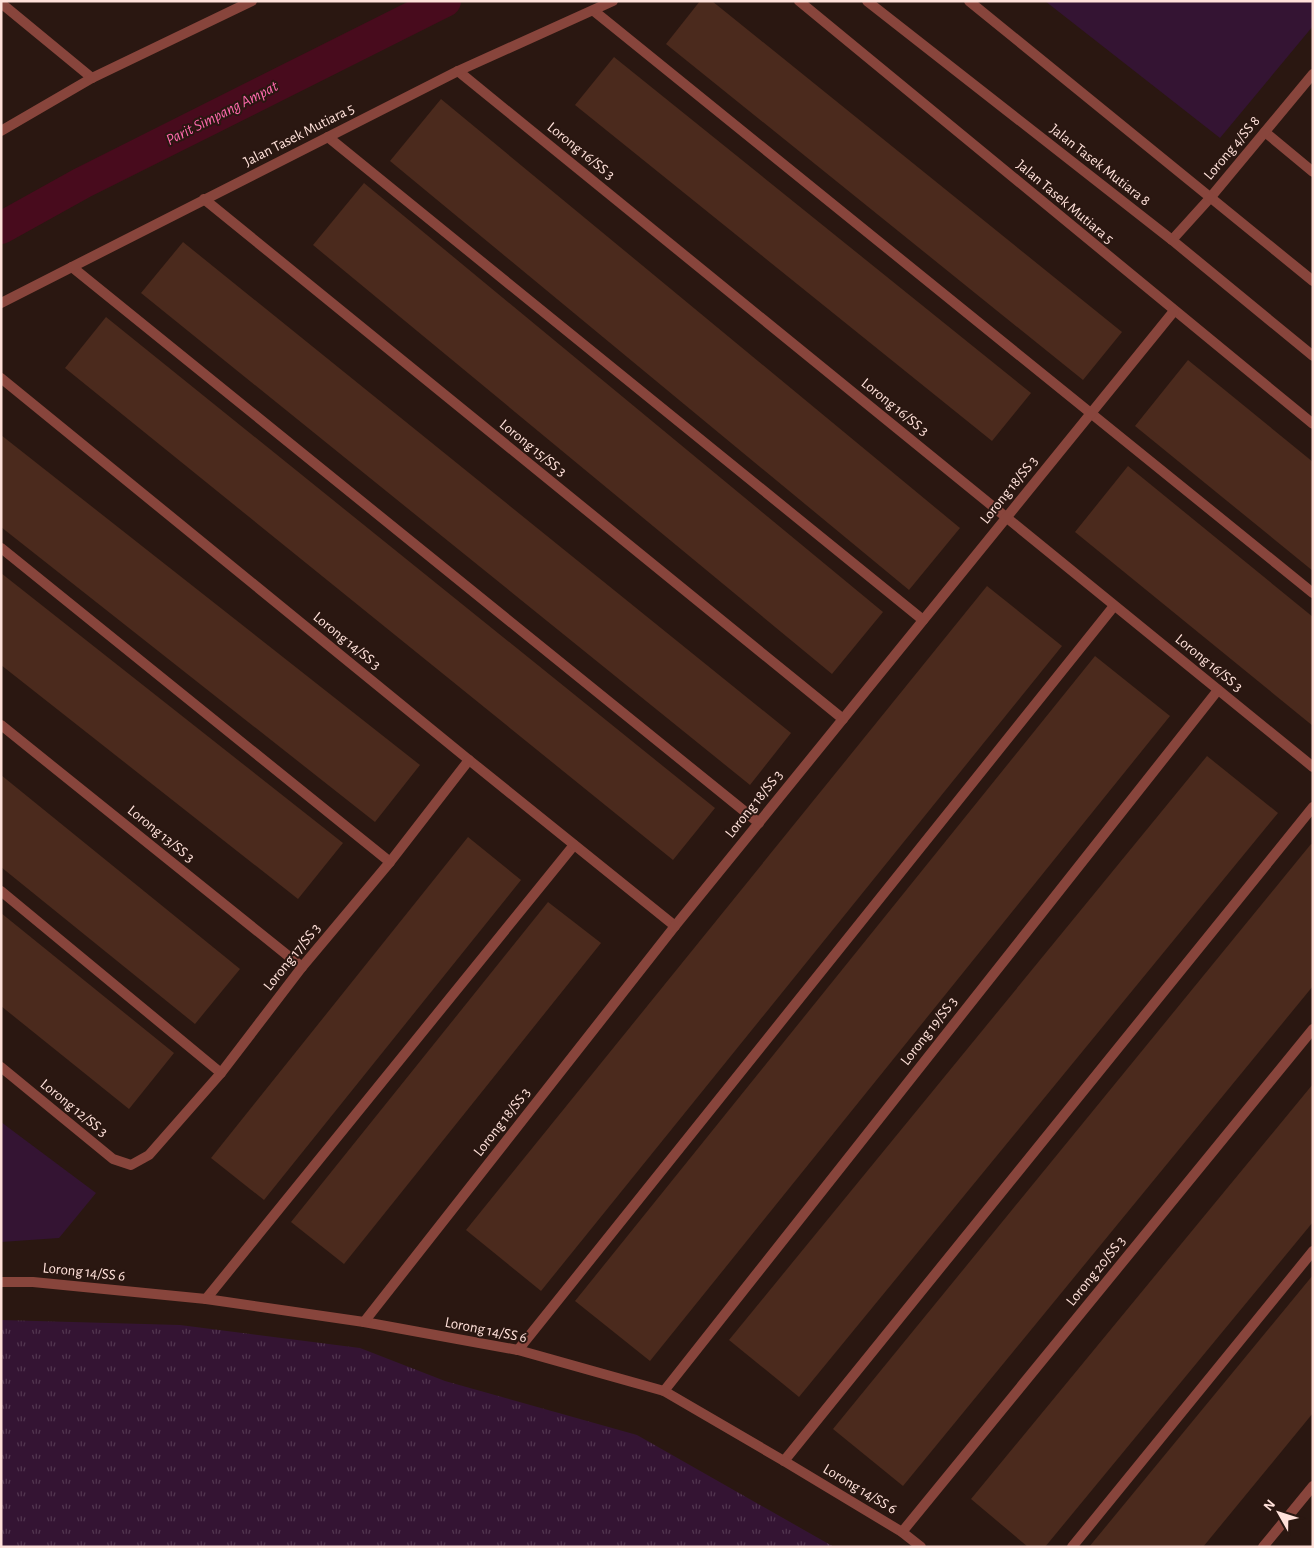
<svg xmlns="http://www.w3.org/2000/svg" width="1314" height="1548" font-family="'Alegreya Sans',sans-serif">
  <defs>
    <pattern id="grass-tufts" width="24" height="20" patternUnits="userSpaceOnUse" patternTransform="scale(1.25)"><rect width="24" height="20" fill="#341433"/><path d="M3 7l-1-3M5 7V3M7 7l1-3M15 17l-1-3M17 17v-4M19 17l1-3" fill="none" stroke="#523650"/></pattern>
  </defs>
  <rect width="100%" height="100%" fill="#2a1711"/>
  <path fill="url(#grass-tufts)" d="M1,1320L180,1325L360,1348L445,1381L637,1435L834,1547H1Z"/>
  <g fill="#341433">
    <path d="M1045,1H1313V26L1220,138Z"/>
    <path d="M1,1122L96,1193L59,1238L1,1242Z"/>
  </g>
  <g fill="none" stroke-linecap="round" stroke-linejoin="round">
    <path stroke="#480b1d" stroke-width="32" d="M1,228L82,183L445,1"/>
  </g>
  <g fill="#4b2a1d">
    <path d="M700,1H712L1122,332L1083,380L666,44Z"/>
    <path d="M614,57L1031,393L992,441L575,105Z"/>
    <path d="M441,99L960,528L909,590L390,161Z"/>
    <path d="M364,183L883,612L832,674L313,245Z"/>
    <path d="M183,242L791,733L750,785L141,293Z"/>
    <path d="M106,317L715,808L673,860L65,368Z"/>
    <path d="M1188,360L1313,462V571L1135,426Z"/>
    <path d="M1,435L420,765L375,822L1,527Z"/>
    <path d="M1128,466L1313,617V726L1075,532Z"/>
    <path d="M1,573L343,843L298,899L1,665Z"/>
    <path d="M987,586L1062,646L541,1291L466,1230Z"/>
    <path d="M1095,656L1170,716L650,1361L575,1301Z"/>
    <path d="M1207,756L1278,813L799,1397L729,1340Z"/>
    <path d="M1,775L240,969L195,1024L1,867Z"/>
    <path d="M468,837L521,880L264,1200L211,1158Z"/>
    <path d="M1311,844L1313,845V986L903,1486L833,1429Z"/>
    <path d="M548,902L601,943L344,1264L291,1222Z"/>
    <path d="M1,913L174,1053L129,1109L1,1006Z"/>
    <path d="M1313,1084V1222L1045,1547H1028L971,1499Z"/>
    <path d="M1313,1275V1413L1203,1547H1089Z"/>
  </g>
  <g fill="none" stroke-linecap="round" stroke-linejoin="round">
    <g stroke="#88453c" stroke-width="10">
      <path d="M594,11L1313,593"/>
      <path d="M328,137L923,620"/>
      <path d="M72,267L759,823"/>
      <path d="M1,548L390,862"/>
      <path d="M1,891L221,1073"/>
      <path d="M206,1299L574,845"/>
      <path d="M518,1350L1114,606"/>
      <path d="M784,1461L1313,807"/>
      <path d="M1072,1547L1313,1251"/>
    </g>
    <g stroke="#88453c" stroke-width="10">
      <path d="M799,1L1313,424"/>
      <path d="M1,3L92,78"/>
      <path d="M458,71L1313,767"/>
      <path d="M1,131L92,78L252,1"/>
      <path d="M1265,132L1313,172"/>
      <path d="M204,199L843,719"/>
      <path d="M1172,240L1210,198L1313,74"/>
      <path d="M1,303L458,71L613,1"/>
      <path d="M1,378L469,760L675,926"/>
      <path d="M1,725L302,967"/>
      <path d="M1,1067L113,1159L131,1165L149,1155L221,1073L302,967L390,862L469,760"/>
      <path d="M1,1282H33L206,1299L364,1322L518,1350L664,1391L784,1461L902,1532L921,1547"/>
      <path d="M364,1322L675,926L1174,311"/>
      <path d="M664,1391L1218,690"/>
      <path d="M902,1532L1313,1029"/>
      <path d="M1263,1547L1313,1486"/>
    </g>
    <g stroke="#88453c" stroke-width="10">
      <path d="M867,1L1172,240L1313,356"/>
      <path d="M969,1L1313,281"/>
    </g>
  </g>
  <g text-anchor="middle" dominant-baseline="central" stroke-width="4" stroke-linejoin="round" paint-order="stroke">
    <g font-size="15" fill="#ffe1da" stroke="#2a1711">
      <text transform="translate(299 135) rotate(-27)">Jalan Tasek Mutiara 5</text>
      <text transform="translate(1232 148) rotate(-50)">Lorong 4/SS 8</text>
      <text transform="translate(581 151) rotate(39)">Lorong 16/SS 3</text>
      <text transform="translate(1100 165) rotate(38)">Jalan Tasek Mutiara 8</text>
      <text transform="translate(1065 202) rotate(40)">Jalan Tasek Mutiara 5</text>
      <text transform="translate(895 407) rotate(39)">Lorong 16/SS 3</text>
      <text transform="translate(533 448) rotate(39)">Lorong 15/SS 3</text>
      <text transform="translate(1009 490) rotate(-51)">Lorong 18/SS 3</text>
      <text transform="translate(347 641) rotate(39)">Lorong 14/SS 3</text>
      <text transform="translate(1209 663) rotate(39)">Lorong 16/SS 3</text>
      <text transform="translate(754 804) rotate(-51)">Lorong 18/SS 3</text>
      <text transform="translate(161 834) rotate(39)">Lorong 13/SS 3</text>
      <text transform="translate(292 957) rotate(-51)">Lorong 17/SS 3</text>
      <text transform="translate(929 1031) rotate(-52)">Lorong 19/SS 3</text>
      <text transform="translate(74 1108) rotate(39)">Lorong 12/SS 3</text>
      <text transform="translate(502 1122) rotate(-52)">Lorong 18/SS 3</text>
      <text transform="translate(1096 1271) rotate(-51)">Lorong 20/SS 3</text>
      <text transform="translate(84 1272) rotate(6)">Lorong 14/SS 6</text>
      <text transform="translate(486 1330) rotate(11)">Lorong 14/SS 6</text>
      <text transform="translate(860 1489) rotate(31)">Lorong 14/SS 6</text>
    </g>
    <g font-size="16" font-style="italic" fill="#fe69ad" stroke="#2a1711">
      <text transform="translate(222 113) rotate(-27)">Parit Simpang Ampat</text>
    </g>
  </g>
  <rect width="1314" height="1548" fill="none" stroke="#ffe1da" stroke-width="5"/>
  <g transform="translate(1279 1513) rotate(309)" stroke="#2a1711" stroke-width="4" paint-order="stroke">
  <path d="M0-4L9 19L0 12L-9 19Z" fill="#ffe1da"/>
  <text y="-8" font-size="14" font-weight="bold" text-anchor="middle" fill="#ffe1da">N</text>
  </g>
</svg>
